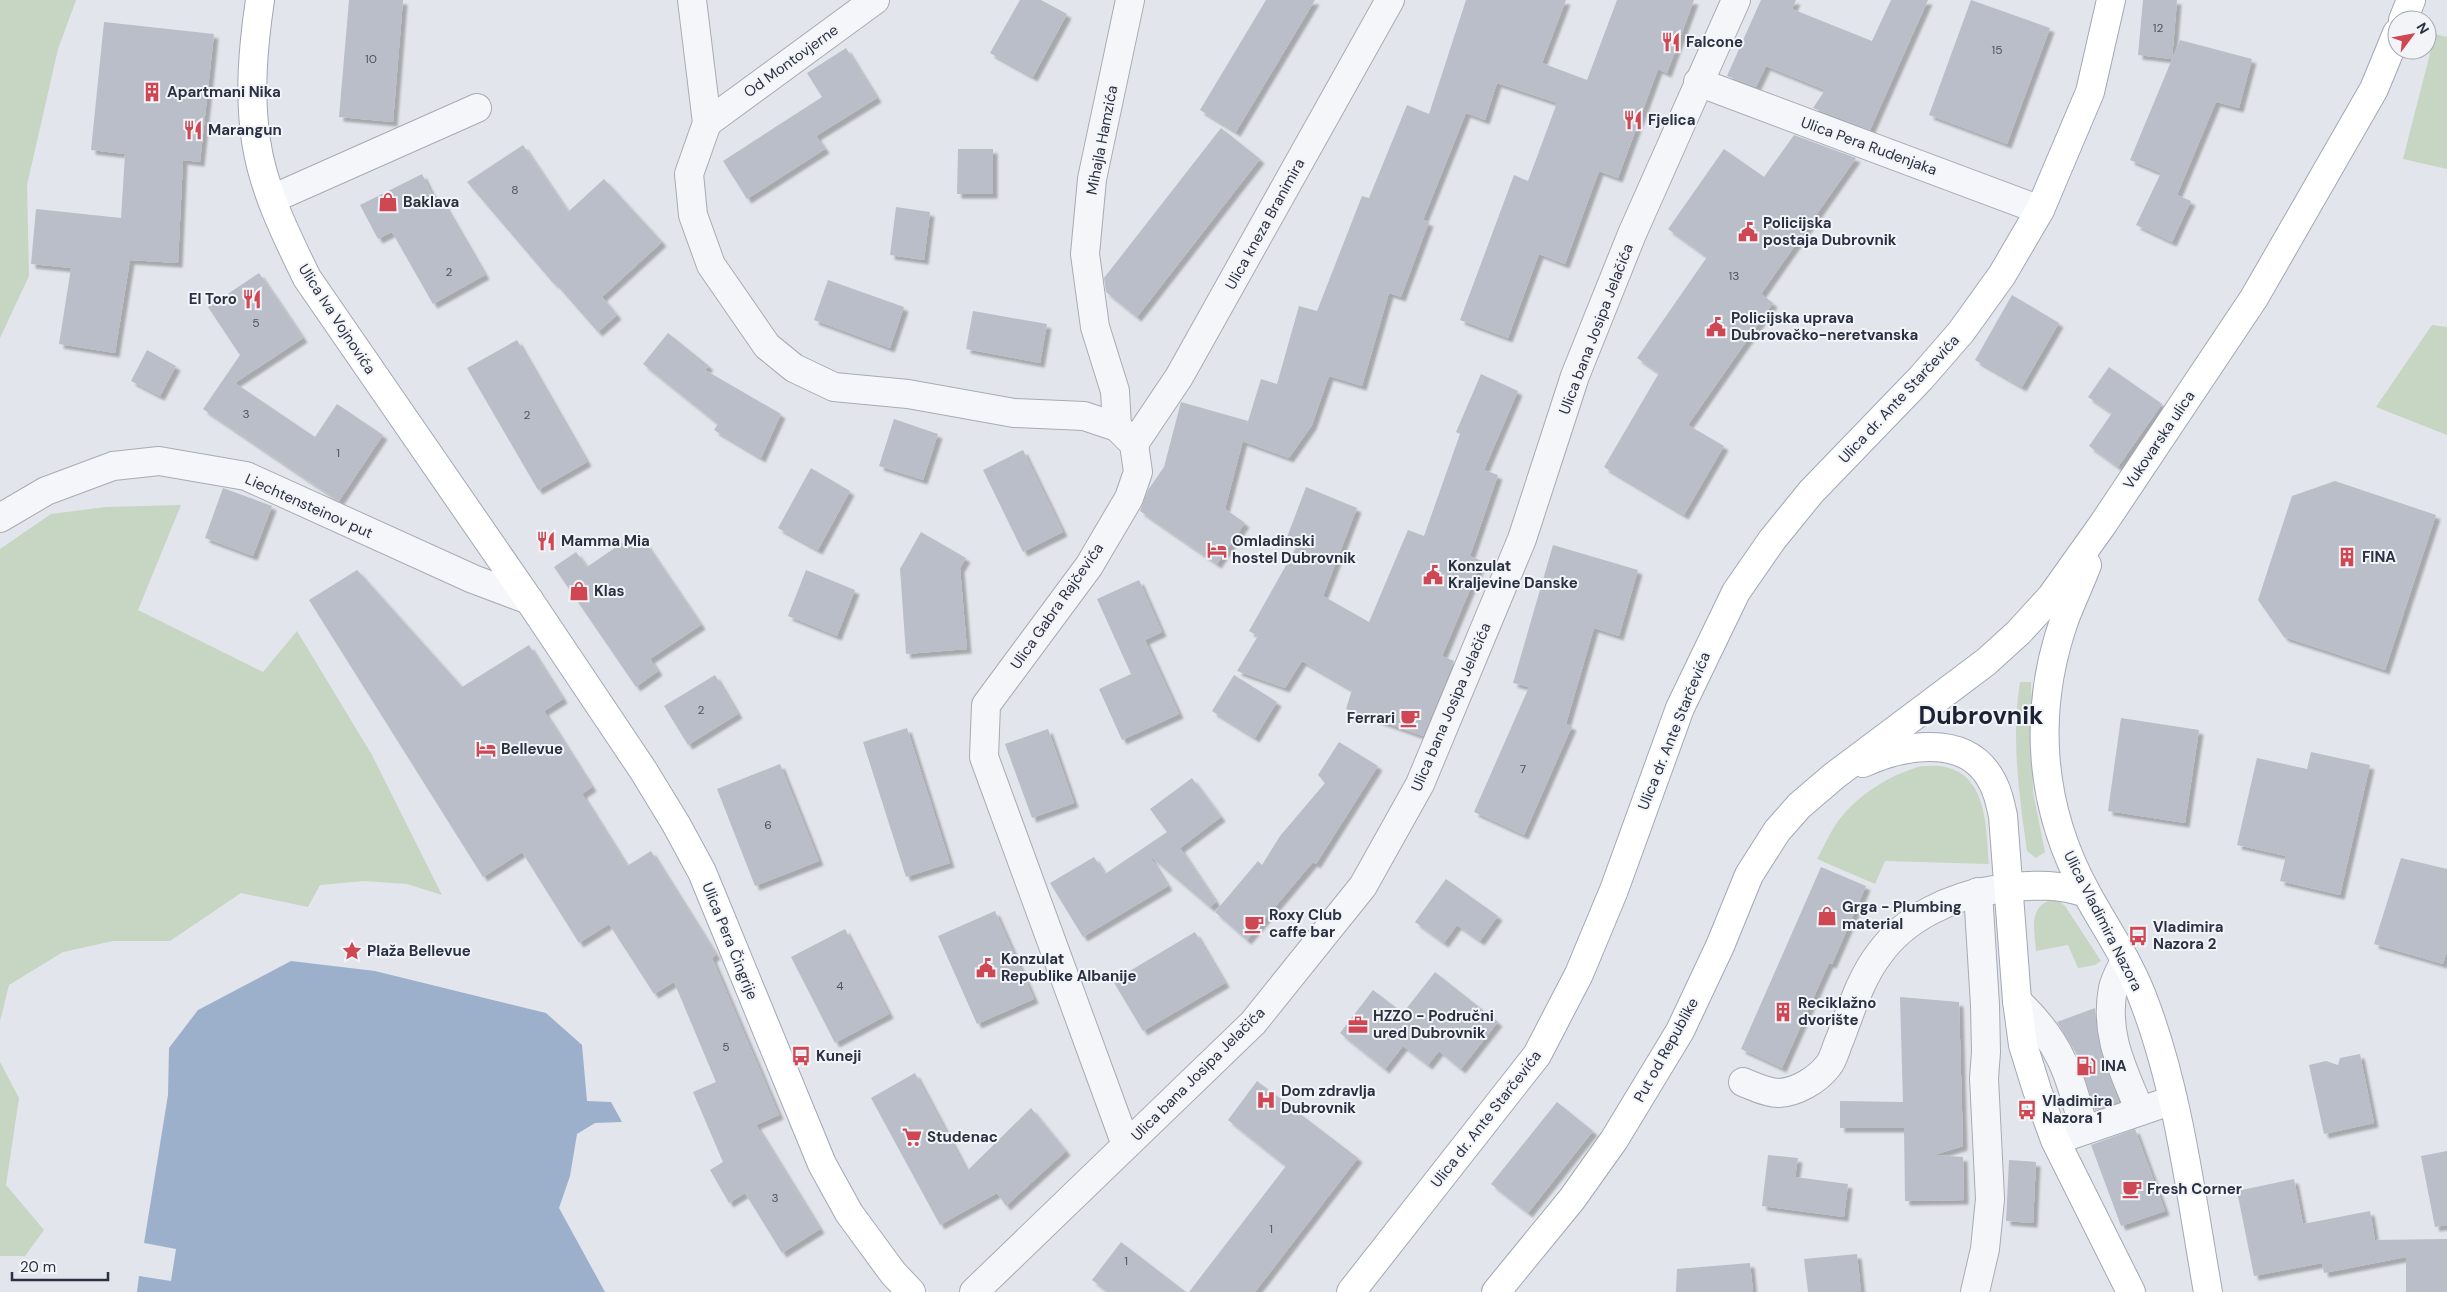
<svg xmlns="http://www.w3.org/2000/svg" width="2447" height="1292" font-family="'DM Sans',sans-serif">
  <defs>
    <filter id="shadow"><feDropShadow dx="4.5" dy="4.5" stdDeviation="1" flood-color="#0004"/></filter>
  </defs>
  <rect width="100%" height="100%" fill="#e2e5eb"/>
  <g fill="#c7d5c3">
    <path d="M0,0H76L58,49L27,185L29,276L0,338Z"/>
    <path d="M2435,34L2447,37V169L2403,159Z"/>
    <path d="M2432,325L2447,327V435L2376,407Z"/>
    <path d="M181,505L138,610L263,672L297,631L372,755L442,895L407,884L364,881L320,885L308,907L241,893L170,941H113L63,952L9,985L0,1021V549L51,514L106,507Z"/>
    <path d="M2020,682H2031L2033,792L2045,852L2036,858L2027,851C2019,794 2011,739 2020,682Z"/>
    <path d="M1922,766C1929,766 1938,765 1945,767C1988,776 1986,829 1989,864L1885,861L1875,884L1817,859C1825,845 1832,827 1843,815C1864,791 1892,774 1922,766Z"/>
    <path d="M2048,901H2059L2065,906L2101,961L2095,965L2078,968L2068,945L2036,951C2035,932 2028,910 2048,901Z"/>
    <path d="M0,1062L19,1098L6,1185L44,1230L25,1256H0Z"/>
  </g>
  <path fill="#9db0cb" d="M291,961L375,971L546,1013L582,1045L587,1101L611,1102L622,1122L595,1123L577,1134L570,1176L559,1208L605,1292H137L139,1276L171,1281L176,1249L144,1243L168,1095L169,1048L198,1010Z"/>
  <g fill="#b9bec8" filter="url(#shadow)">
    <path d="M349,0H403L393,122L339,117Z"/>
    <path d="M1020,0H1041L1067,14L1033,77L990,53Z"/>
    <path d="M1266,0H1315L1236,132L1200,110Z"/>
    <path d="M1466,0H1566L1542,63L1587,80L1617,0H1694L1667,73L1658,69L1618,178L1599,171L1565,264L1539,254L1508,338L1460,320L1514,175L1528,181L1557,103L1497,83L1485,120L1466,113L1423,220L1429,222L1401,297L1389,293L1362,386L1329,376L1312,425L1289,458L1242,441L1261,379L1277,384L1299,306L1317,311L1362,196L1369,198L1407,105L1429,114Z"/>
    <path d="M1761,0H1796L1792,9L1872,41L1891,0H1928L1870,130L1813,108L1825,90L1766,66L1756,87L1727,76Z"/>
    <path d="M1971,0L2050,28L2007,144L1929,115Z"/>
    <path d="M2143,0H2177L2172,59L2138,55Z"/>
    <path d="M104,22L214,34L200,162L183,160L178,263L130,260L115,353L59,344L71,268L31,264L36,209L121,218L125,154L91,150Z"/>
    <path d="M2180,40L2252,59L2239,108L2216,102L2177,195L2191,201L2172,242L2136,225L2161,173L2130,160Z"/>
    <path d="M846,48L877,98L816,136L825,149L747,199L723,161L822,97L807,73Z"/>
    <path d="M1221,128L1260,159L1137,317L1106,292L1104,278Z"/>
    <path d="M1794,135L1856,158L1761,294L1773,303L1688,425L1724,446L1684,515L1604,467L1659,373L1637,358L1707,257L1668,229L1724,149L1764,177Z"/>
    <path d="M523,145L568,212L604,179L662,242L602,297L617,315L598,332L555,283L554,284L467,182Z"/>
    <path d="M958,149H993V194H957Z"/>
    <path d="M422,174L436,202L441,199L485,275L433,304L392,232L378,239L360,205Z"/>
    <path d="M896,207L930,212L924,260L890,255Z"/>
    <path d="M259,273L303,338L235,383L315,437L337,404L383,435L339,501L203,409L240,355L208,307Z"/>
    <path d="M828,280L904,307L890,348L814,320Z"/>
    <path d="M2012,295L2059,323L2022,387L1975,360Z"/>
    <path d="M973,311L1047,324L1040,363L966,349Z"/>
    <path d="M668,333L709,366L705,370L781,414L761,458L714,430L718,424L643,364Z"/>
    <path d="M517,340L587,462L538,490L467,368Z"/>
    <path d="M147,350L176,366L160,396L131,381Z"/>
    <path d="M2109,367L2162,404L2118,467L2089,446L2112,413L2088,397Z"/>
    <path d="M1481,374L1518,391L1484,470L1498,475L1470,556L1482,561L1442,656L1454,661L1423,736L1346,709L1352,690L1302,661L1285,688L1237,671L1258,636L1249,631L1298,544L1286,540L1306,487L1357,508L1323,596L1369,622L1408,530L1424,536L1460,434L1456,432Z"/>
    <path d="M1181,402L1248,421L1225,509L1245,523L1217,564L1140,511L1148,490L1164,467Z"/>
    <path d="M894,419L938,434L923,480L879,466Z"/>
    <path d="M1023,450L1063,532L1023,552L983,470Z"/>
    <path d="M811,468L850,491L818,550L778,528Z"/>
    <path d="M2335,481L2436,515L2385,670L2284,637L2258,600L2292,496Z"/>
    <path d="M223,488L272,506L253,556L205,538Z"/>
    <path d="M638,532L701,625L650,659L658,671L636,687L554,567L576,552L587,567Z"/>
    <path d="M921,532L966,558L960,568L967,649L906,654L900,569Z"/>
    <path d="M1553,545L1638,570L1619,636L1594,628L1566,724L1572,726L1524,835L1474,812L1529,687L1513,683Z"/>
    <path d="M357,570L462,687L529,645L563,699L544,711L592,787L582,794L627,866L651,851L716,955L712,958L779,1115L756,1125L820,1229L782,1253L745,1193L729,1203L710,1170L723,1162L693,1092L716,1082L674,982L654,994L609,924L579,943L522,852L483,877L309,600Z"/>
    <path d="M806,570L855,590L837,636L788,616Z"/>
    <path d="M1139,580L1162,632L1145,640L1179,714L1122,740L1099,689L1131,674L1097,599Z"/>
    <path d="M715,675L738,714L688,745L664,706Z"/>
    <path d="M1234,675L1277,702L1255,738L1212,711Z"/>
    <path d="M2121,718L2199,730L2185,823L2108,811Z"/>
    <path d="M907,728L950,863L906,877L863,742Z"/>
    <path d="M1048,729L1074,803L1032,818L1005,744Z"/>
    <path d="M1339,742L1378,766L1316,864L1313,862L1247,940L1215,912L1258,861L1262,865L1280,836L1325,783L1318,775Z"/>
    <path d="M2311,752L2370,765L2340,895L2280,881L2286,856L2237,845L2257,758L2307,769Z"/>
    <path d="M780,764L819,861L755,886L717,789Z"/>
    <path d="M1192,778L1221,817L1180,848L1216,902L1210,907L1149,855L1168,886L1083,937L1050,883L1094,857L1105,874L1167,832L1150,809Z"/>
    <path d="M2401,858L2447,869V951L2443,964L2374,944Z"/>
    <path d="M1821,867L1866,886L1832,964L1829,963L1782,1068L1741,1049Z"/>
    <path d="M1446,879L1498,916L1480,941L1457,925L1444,943L1415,922Z"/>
    <path d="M995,911L1034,999L977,1024L938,936Z"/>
    <path d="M845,929L889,1014L835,1043L791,957Z"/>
    <path d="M1195,932L1225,983L1143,1031L1113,981Z"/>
    <path d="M1435,972L1498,1022L1461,1069L1439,1051L1428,1065L1403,1046L1385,1069L1340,1033L1373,990L1403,1013Z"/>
    <path d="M1900,997L1959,1002L1963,1146L1934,1155L1963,1157L1964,1200L1905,1201L1904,1128H1840V1101L1903,1102Z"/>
    <path d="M2095,1008L2096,1023L2102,1055L2119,1102L2095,1110L2076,1053L2057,1022Z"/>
    <path d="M2360,1054L2374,1123L2324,1134L2309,1065L2326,1061L2338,1065L2340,1058Z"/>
    <path d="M915,1073L967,1171L1031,1108L1066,1151L1006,1206L997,1193L940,1225L871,1098Z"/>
    <path d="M1257,1081L1358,1158L1255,1292H1189L1286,1166L1228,1120Z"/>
    <path d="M1557,1102L1593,1131L1528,1213L1491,1184Z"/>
    <path d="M2135,1129L2165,1211L2121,1226L2091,1145Z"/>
    <path d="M2447,1151V1225L2435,1227L2421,1156Z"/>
    <path d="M1768,1155L1798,1158L1795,1177L1848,1184L1844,1217L1762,1206Z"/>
    <path d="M2009,1160L2036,1162L2033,1223L2006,1221Z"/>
    <path d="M2294,1179L2303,1224L2370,1211L2375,1240L2447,1239V1292H2406V1257L2324,1273L2322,1263L2254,1276L2237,1191Z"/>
    <path d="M1121,1242L1186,1292H1108L1092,1280Z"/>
    <path d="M1857,1254L1861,1292H1808L1804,1259Z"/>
    <path d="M1750,1263L1753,1292H1676L1677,1269Z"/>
  </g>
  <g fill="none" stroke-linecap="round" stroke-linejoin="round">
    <defs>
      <g id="minor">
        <path d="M692,0L707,123L689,174L693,215L711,265L767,346L794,368L834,387L908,394L1014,413L1084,416L1117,427L1134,444L1138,472L1129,498L1089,566L986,705L984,757L1126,1145"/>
        <path d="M1698,82L2040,210"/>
        <path d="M707,123L875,0"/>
        <path d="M272,199L477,108"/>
        <path d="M1117,427L1115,391L1095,327L1085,254L1092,179L1130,0"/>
        <path d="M1134,444L1179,377L1390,0"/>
        <path d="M0,518L46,491L113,466L159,461L246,476L473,579L529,600"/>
        <path d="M2125,960C2121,969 2115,979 2113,988C2104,1035 2123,1069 2140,1111"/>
        <path d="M2017,1001C2060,1041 2070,1074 2084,1130"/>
        <path d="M1743,1082C1753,1086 1767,1093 1779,1093C1797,1092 1817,1080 1828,1066C1834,1059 1836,1047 1840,1039C1851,1010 1861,977 1880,953C1905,918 1952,896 1993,890"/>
        <path d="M2068,1136L2173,1100"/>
        <path d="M974,1292L1253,1023L1363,886L1420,784L1522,539L1575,376L1632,234L1736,0"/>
        <path d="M1975,1292L1985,1249L1990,1199L1984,1078L1986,1052L1985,1005L1978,892"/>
      </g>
      <g id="major">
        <path d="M260,0C253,47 249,94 256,141C263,189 286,235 307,278L529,600L643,770L676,824L702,872L822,1164L849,1213L893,1273L911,1292"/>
        <path d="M2403,20L2411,0"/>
        <path d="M2087,565C2080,583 2072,600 2065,618C2032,711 2039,806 2086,892C2106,929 2131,964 2145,1004C2179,1094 2191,1197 2208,1292"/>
        <path d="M1863,763C1902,745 1963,734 1989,776C1997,788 2000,802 2003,816L2017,1001L2023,1045L2037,1090L2055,1140L2131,1292"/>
        <path d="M2010,887C2037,885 2060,884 2086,893"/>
        <path d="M1351,1292L1537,1055L1579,974L1614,890L1680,708L1736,592L1772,540L1811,492L1921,378L1961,332L2002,275L2040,210L2090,92L2111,0"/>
        <path d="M1496,1292L1572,1199L1614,1140L1680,1031L1720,946L1749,875L1777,831L1799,806L1834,776L1986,662L2019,632L2051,597L2103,524L2254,298L2374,89L2397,33"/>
      </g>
    </defs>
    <use href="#minor" stroke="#a7abb5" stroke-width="30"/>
    <use href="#major" stroke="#a1a8b6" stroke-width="30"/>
    <use href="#minor" stroke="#f5f6f9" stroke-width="28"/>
    <use href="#major" stroke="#fff" stroke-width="28"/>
  </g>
  <defs>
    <symbol id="restaurant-bare" viewBox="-9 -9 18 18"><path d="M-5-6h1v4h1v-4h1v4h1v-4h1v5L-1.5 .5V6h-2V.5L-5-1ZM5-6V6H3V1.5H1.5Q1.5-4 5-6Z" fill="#cf4753" stroke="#f2f4f8" stroke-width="2.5" paint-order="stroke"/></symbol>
    <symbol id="building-bare" viewBox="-9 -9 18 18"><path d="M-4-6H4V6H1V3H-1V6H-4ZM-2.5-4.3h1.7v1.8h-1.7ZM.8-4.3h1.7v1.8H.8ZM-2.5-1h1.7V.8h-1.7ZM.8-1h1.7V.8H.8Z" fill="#cf4753" stroke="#f2f4f8" stroke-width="2.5" paint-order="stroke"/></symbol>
    <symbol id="shop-bare" viewBox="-9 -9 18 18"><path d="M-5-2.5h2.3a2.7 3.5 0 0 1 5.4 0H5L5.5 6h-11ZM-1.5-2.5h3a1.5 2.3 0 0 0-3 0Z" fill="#cf4753" stroke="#f2f4f8" stroke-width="2.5" paint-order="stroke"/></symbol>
    <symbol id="civic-bare" viewBox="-9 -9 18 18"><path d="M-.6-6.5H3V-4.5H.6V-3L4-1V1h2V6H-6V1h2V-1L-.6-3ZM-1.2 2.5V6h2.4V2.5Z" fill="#cf4753" stroke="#f2f4f8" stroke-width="2.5" paint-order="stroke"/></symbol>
    <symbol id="hotel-bare" viewBox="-9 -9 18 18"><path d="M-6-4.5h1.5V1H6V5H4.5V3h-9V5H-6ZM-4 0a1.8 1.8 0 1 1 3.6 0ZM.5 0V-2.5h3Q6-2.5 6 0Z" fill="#cf4753" stroke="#f2f4f8" stroke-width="2.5" paint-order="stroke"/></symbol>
    <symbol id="cafe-bare" viewBox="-9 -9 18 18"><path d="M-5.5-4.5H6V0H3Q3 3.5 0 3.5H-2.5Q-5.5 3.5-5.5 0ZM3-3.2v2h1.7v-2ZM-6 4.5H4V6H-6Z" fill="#cf4753" stroke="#f2f4f8" stroke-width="2.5" paint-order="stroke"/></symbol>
    <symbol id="bus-bare" viewBox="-9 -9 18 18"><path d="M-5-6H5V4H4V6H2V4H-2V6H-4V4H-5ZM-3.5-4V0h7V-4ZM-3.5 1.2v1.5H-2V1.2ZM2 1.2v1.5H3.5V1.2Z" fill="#cf4753" stroke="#f2f4f8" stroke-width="2.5" paint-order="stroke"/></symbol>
    <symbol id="sight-bare" viewBox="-9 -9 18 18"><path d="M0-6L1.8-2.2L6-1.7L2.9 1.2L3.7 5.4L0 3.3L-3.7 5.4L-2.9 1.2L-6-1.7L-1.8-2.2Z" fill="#cf4753" stroke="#f2f4f8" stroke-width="2.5" paint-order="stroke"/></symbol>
    <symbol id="office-bare" viewBox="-9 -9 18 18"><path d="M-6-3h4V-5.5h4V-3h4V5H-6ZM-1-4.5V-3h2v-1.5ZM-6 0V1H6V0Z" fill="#cf4753" stroke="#f2f4f8" stroke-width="2.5" paint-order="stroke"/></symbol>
    <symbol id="fuel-bare" viewBox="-9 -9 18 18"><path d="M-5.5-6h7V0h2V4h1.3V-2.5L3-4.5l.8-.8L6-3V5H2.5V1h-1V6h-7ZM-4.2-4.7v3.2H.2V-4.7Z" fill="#cf4753" stroke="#f2f4f8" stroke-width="2.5" paint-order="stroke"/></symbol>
    <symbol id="hospital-bare" viewBox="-9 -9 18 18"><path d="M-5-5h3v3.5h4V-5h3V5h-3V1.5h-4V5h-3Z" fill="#cf4753" stroke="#f2f4f8" stroke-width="2.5" paint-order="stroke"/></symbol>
    <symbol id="supermarket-bare" viewBox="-9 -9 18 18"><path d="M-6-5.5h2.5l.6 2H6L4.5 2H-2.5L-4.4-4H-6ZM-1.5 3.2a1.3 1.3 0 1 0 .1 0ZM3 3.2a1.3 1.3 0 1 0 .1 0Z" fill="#cf4753" stroke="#f2f4f8" stroke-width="2.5" paint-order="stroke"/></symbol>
  </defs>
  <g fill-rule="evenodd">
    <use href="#restaurant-bare" x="1657" y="28" width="28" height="28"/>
    <use href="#building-bare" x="138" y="78" width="28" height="28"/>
    <use href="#restaurant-bare" x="1619" y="106" width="28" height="28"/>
    <use href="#restaurant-bare" x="179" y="116" width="28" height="28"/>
    <use href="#shop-bare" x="374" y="188" width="28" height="28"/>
    <use href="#civic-bare" x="1734" y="218" width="28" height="28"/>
    <use href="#restaurant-bare" x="238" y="285" width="28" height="28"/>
    <use href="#civic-bare" x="1702" y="313" width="28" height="28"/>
    <use href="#restaurant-bare" x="532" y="527" width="28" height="28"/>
    <use href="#hotel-bare" x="1203" y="536" width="28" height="28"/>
    <use href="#building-bare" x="2333" y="543" width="28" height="28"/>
    <use href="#civic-bare" x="1419" y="561" width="28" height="28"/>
    <use href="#shop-bare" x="565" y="577" width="28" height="28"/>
    <use href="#cafe-bare" x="1396" y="704" width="28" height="28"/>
    <use href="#hotel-bare" x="472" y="735" width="28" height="28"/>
    <use href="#shop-bare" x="1813" y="902" width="28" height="28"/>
    <use href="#cafe-bare" x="1240" y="910" width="28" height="28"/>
    <use href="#bus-bare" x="2124" y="922" width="28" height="28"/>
    <use href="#sight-bare" x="338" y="937" width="28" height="28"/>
    <use href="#civic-bare" x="972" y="954" width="28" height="28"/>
    <use href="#building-bare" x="1769" y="998" width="28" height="28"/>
    <use href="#office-bare" x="1344" y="1011" width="28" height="28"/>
    <use href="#bus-bare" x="787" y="1042" width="28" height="28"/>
    <use href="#fuel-bare" x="2072" y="1052" width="28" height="28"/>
    <use href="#hospital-bare" x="1252" y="1086" width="28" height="28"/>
    <use href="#bus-bare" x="2013" y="1096" width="28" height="28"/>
    <use href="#supermarket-bare" x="898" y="1123" width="28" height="28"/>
    <use href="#cafe-bare" x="2118" y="1175" width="28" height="28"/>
  </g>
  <g text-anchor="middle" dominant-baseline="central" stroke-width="4" stroke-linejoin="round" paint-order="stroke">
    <g font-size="12" fill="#4e5464">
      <text x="2158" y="28">12</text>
      <text x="1997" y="50">15</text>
      <text x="371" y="59">10</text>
      <text x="515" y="190">8</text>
      <text x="449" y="272">2</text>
      <text x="1734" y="276">13</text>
      <text x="256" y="323">5</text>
      <text x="246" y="414">3</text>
      <text x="527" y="415">2</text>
      <text x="338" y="453">1</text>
      <text x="701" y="710">2</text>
      <text x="1523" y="769">7</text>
      <text x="768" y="825">6</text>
      <text x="840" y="986">4</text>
      <text x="726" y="1047">5</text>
      <text x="775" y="1198">3</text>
      <text x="1271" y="1229">1</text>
      <text x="1126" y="1261">1</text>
    </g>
    <g font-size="15" font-weight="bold" fill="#2a3143" stroke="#f2f4f8" text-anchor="start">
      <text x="1686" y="42">Falcone</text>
      <text x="167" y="92">Apartmani Nika</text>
      <text x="1648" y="120">Fjelica</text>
      <text x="208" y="130">Marangun</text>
      <text x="403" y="202">Baklava</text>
      <text x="1763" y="223">Policijska<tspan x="1763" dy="17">postaja Dubrovnik</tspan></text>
      <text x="237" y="299" text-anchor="end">El Toro</text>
      <text x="1731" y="318">Policijska uprava<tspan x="1731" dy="17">Dubrovačko-neretvanska</tspan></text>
      <text x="561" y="541">Mamma Mia</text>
      <text x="1232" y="541">Omladinski<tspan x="1232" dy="17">hostel Dubrovnik</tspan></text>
      <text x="2362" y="557">FINA</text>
      <text x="1448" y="566">Konzulat<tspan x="1448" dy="17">Kraljevine Danske</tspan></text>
      <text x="594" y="591">Klas</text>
      <text x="1395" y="718" text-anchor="end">Ferrari</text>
      <text x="501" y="749">Bellevue</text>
      <text x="1842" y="907">Grga - Plumbing<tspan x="1842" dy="17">material</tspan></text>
      <text x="1269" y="915">Roxy Club<tspan x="1269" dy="17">caffe bar</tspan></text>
      <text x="2153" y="927">Vladimira<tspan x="2153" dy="17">Nazora 2</tspan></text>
      <text x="367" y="951">Plaža Bellevue</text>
      <text x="1001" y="959">Konzulat<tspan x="1001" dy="17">Republike Albanije</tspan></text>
      <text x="1798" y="1003">Reciklažno<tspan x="1798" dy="17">dvorište</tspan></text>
      <text x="1373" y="1016">HZZO - Područni<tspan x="1373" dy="17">ured Dubrovnik</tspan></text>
      <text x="816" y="1056">Kuneji</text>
      <text x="2101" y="1066">INA</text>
      <text x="1281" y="1091">Dom zdravlja<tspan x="1281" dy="17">Dubrovnik</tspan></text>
      <text x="2042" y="1101">Vladimira<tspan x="2042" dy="17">Nazora 1</tspan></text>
      <text x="927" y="1137">Studenac</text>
      <text x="2147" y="1189">Fresh Corner</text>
    </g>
    <g font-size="15" fill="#2a3143" stroke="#f2f4f8">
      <text transform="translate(791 61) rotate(-36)">Od Montovjerne</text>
      <text transform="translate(1102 140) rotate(-79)">Mihajla Hamzića</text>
      <text transform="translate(1869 146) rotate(20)">Ulica Pera Rudenjaka</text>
      <text transform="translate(1265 224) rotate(-61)">Ulica kneza Branimira</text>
      <text transform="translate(337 319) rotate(57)">Ulica Iva Vojnovića</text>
      <text transform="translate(1596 329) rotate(-69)">Ulica bana Josipa Jelačića</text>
      <text transform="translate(1899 399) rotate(-47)">Ulica dr. Ante Starčevića</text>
      <text transform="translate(2159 440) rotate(-56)">Vukovarska ulica</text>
      <text transform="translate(309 506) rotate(24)">Liechtensteinov put</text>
      <text transform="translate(1057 606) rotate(-55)">Ulica Gabra Rajčevića</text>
      <text transform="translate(1451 707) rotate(-67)">Ulica bana Josipa Jelačića</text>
      <text transform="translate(1674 731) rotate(-68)">Ulica dr. Ante Starčevića</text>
      <text transform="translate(2103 921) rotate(63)">Ulica Vladimira Nazora</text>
      <text transform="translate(730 941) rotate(68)">Ulica Pera Čingrije</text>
      <text transform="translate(1666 1050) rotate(-61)">Put od Republike</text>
      <text transform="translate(1198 1074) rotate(-45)">Ulica bana Josipa Jelačića</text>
      <text transform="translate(1486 1119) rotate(-52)">Ulica dr. Ante Starčevića</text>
    </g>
    <g font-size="25" font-weight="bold" fill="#1c2334" stroke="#f2f4f8">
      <text x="1981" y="715">Dubrovnik</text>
    </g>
  </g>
  <g transform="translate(2412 35) rotate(58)"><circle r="24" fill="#f2f4f8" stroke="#a2a6b0"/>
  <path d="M0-4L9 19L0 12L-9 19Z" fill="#cf4753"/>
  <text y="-8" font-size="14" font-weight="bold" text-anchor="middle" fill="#2a3143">N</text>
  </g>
  <path d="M12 1272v8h96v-8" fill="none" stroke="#2a3143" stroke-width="2.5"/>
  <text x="20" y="1272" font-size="15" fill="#2a3143" stroke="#f2f4f8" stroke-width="4" paint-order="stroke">20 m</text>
</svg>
